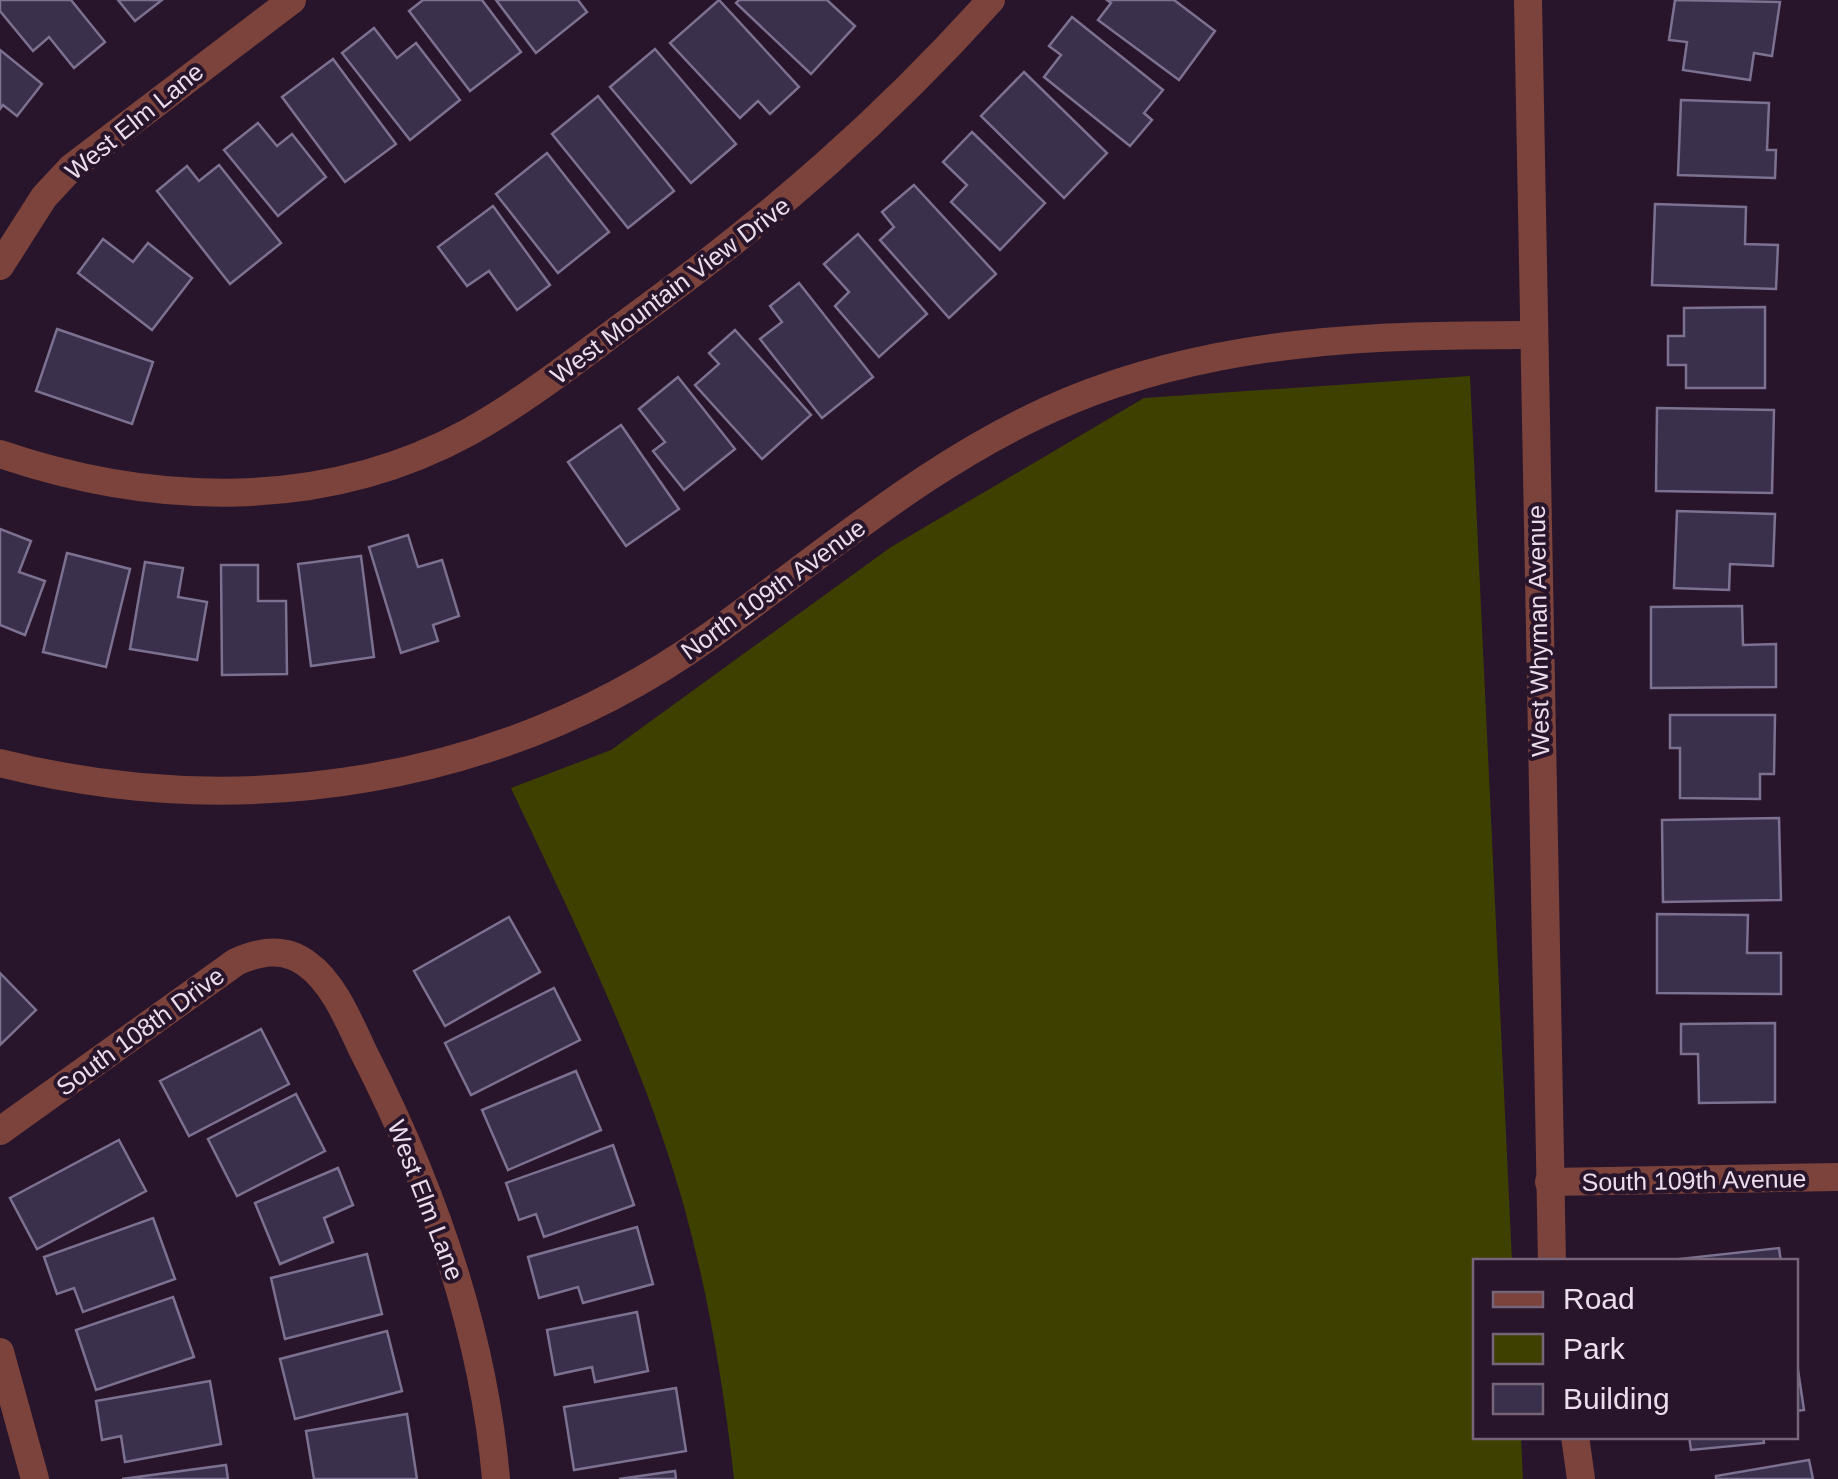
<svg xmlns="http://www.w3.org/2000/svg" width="1838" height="1479" font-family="Arial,sans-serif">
  <rect width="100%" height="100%" fill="#28152b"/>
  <path fill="#3e4000" d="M1470,376L1512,1261L1476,1262V1436L1521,1437L1523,1479H734C724,1388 709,1298 685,1210C645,1065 575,924 511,788L611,750L891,547L1144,398Z"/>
  <g fill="#3a304b" stroke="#7c7190" stroke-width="2.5">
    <path d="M0,0H71L105,42L74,68L49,37L33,51L0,11Z"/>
    <path d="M118,0H162L135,21Z"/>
    <path d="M423,0H482L521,52L470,91L409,11Z"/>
    <path d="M496,0H578L587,12L536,53Z"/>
    <path d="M719,0L799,87L770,114L758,101L740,118L670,43Z"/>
    <path d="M739,0H827L855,26L811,74L736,3Z"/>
    <path d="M1107,0H1174L1215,31L1179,80L1098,20L1111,3Z"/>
    <path d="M1675,0L1780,2L1772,56L1754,53L1750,80L1683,70L1687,42L1669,40Z"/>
    <path d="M1072,17L1163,90L1144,113L1152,120L1130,146L1044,77L1061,55L1049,46Z"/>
    <path d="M374,28L397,58L416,43L460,100L410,140L342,53Z"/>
    <path d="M655,49L736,144L691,183L610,87Z"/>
    <path d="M0,50L42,84L17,116L3,105L0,109Z"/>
    <path d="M333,59L396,144L345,182L282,97Z"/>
    <path d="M1024,72L1107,153L1064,198L981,116Z"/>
    <path d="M598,96L674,191L628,228L552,134Z"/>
    <path d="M1681,100L1769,103L1767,150H1776L1775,178L1678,175Z"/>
    <path d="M258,123L277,146L292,134L326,177L278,216L224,150Z"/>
    <path d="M972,132L1045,203L1000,250L951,202L967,185L943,162Z"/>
    <path d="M547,153L609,232L558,273L496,194Z"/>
    <path d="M219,165L281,243L230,284L157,191L187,166L199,181Z"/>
    <path d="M914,185L996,274L949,318L880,240L894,227L882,212Z"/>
    <path d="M1655,204L1746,207L1745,244L1778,245L1776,289L1652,285Z"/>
    <path d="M493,206L550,285L517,310L489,271L467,286L438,247Z"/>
    <path d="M858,234L927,314L879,357L835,306L849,292L824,264Z"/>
    <path d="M103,239L133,262L148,243L192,278L152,330L78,273Z"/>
    <path d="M799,283L873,377L822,418L760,339L782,322L770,306Z"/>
    <path d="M1765,307V388H1686V365H1668V336H1684V308Z"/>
    <path d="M57,329L153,362L132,424L36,391Z"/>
    <path d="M735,330L811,415L762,459L695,385L719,364L709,353Z"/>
    <path d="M678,377L735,449L684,490L653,451L665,442L639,409Z"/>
    <path d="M1657,408L1774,410L1772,493L1656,491Z"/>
    <path d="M621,425L679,509L626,546L568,462Z"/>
    <path d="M1677,511L1775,514L1773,566L1730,564L1729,590L1674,588Z"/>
    <path d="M0,529L31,541L19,572L45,581L25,635L0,625Z"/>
    <path d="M408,535L418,567L442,560L459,616L433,625L438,641L401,653L369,547Z"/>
    <path d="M67,553L130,569L106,667L43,652Z"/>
    <path d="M361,556L374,657L311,666L298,564Z"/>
    <path d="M145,562L183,568L178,597L207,602L197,660L130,649Z"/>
    <path d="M221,565H258V601H286L287,674L222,675Z"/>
    <path d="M1742,606L1743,645L1776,644V687L1651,688V607Z"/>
    <path d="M1670,715H1775L1774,774H1760V799L1680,798V748H1670Z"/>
    <path d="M1779,818L1781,900L1663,902L1662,820Z"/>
    <path d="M1657,914L1748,915L1747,953H1781V994L1657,993Z"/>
    <path d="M509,917L540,972L445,1026L414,971Z"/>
    <path d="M0,973L36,1010L0,1045Z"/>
    <path d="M554,988L580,1040L471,1095L445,1043Z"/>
    <path d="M1775,1023V1102L1699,1103L1698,1054H1681V1024Z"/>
    <path d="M261,1029L289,1084L189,1136L160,1081Z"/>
    <path d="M576,1071L601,1130L508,1170L482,1110Z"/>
    <path d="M296,1094L325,1151L237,1196L208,1139Z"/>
    <path d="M119,1140L146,1191L37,1249L10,1198Z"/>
    <path d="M613,1145L634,1205L544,1237L536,1214L519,1220L506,1183Z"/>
    <path d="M338,1168L353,1205L324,1218L333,1242L280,1264L255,1203Z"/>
    <path d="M153,1218L175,1279L83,1312L74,1288L57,1294L44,1257Z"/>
    <path d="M637,1227L653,1284L583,1303L578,1287L539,1298L528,1257Z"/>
    <path d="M1779,1248L1781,1262H1670V1260Z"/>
    <path d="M367,1254L382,1314L285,1339L271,1278Z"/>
    <path d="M173,1297L194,1357L96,1390L76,1330Z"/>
    <path d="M637,1312L648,1371L595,1382L592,1367L555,1375L547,1330Z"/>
    <path d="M387,1331L402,1391L295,1419L280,1359Z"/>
    <path d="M1796,1357L1804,1410L1796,1411Z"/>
    <path d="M210,1381L221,1444L125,1462L121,1436L102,1440L96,1401Z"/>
    <path d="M676,1388L686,1451L574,1470L564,1407Z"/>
    <path d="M407,1414L417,1479H314L306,1431Z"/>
    <path d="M1689,1436H1763L1764,1443L1691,1450Z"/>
    <path d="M1809,1460L1813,1479H1716V1476Z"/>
    <path d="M226,1465L228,1479H122Z"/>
    <path d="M675,1471L676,1479H619Z"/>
  </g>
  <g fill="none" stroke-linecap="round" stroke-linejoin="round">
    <g stroke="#7b433b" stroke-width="28">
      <path d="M0,266L44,197L71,168L292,0"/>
      <path d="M0,454C153,506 323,512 469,432C533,396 589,350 648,307C776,213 885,118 991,0"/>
      <path d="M0,1131L236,962C260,951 285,947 307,964C334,983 350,1024 364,1053C432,1186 483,1329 496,1479"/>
      <path d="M1549,1182L1838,1177"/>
      <path d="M0,1352L35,1479"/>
    </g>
    <g stroke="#7b433b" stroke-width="28">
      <path d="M1528,0L1552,1262"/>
      <path d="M0,763C244,824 503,784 710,636C826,553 936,456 1069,401C1220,339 1373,335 1533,335"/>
      <path d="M1575,1436L1581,1479"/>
    </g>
  </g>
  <g text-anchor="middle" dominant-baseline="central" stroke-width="8" stroke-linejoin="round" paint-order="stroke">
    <g font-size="25" fill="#ebddec" stroke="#28152b">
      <text transform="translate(134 121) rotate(-39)">West Elm Lane</text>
      <text transform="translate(670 290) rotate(-37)">West Mountain View Drive</text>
      <text transform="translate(773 589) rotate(-36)">North 109th Avenue</text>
      <text transform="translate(1538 631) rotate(-91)">West Whyman Avenue</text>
      <text transform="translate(140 1031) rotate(-36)">South 108th Drive</text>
      <text transform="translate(1694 1180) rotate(-1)">South 109th Avenue</text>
      <text transform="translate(426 1200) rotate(69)">West Elm Lane</text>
    </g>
  </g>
  <rect x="1473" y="1259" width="325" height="180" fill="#28152b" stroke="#766578" stroke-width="2.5"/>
  <rect x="1493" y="1292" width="50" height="15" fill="#7b433b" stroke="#766578" stroke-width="2.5"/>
  <text x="1563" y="1309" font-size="30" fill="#ebddec">Road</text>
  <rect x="1493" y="1334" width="50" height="30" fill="#3e4000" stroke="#766578" stroke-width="2.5"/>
  <text x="1563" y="1359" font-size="30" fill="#ebddec">Park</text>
  <rect x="1493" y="1384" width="50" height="30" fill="#3a304b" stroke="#766578" stroke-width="2.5"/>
  <text x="1563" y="1409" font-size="30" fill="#ebddec">Building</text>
</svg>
